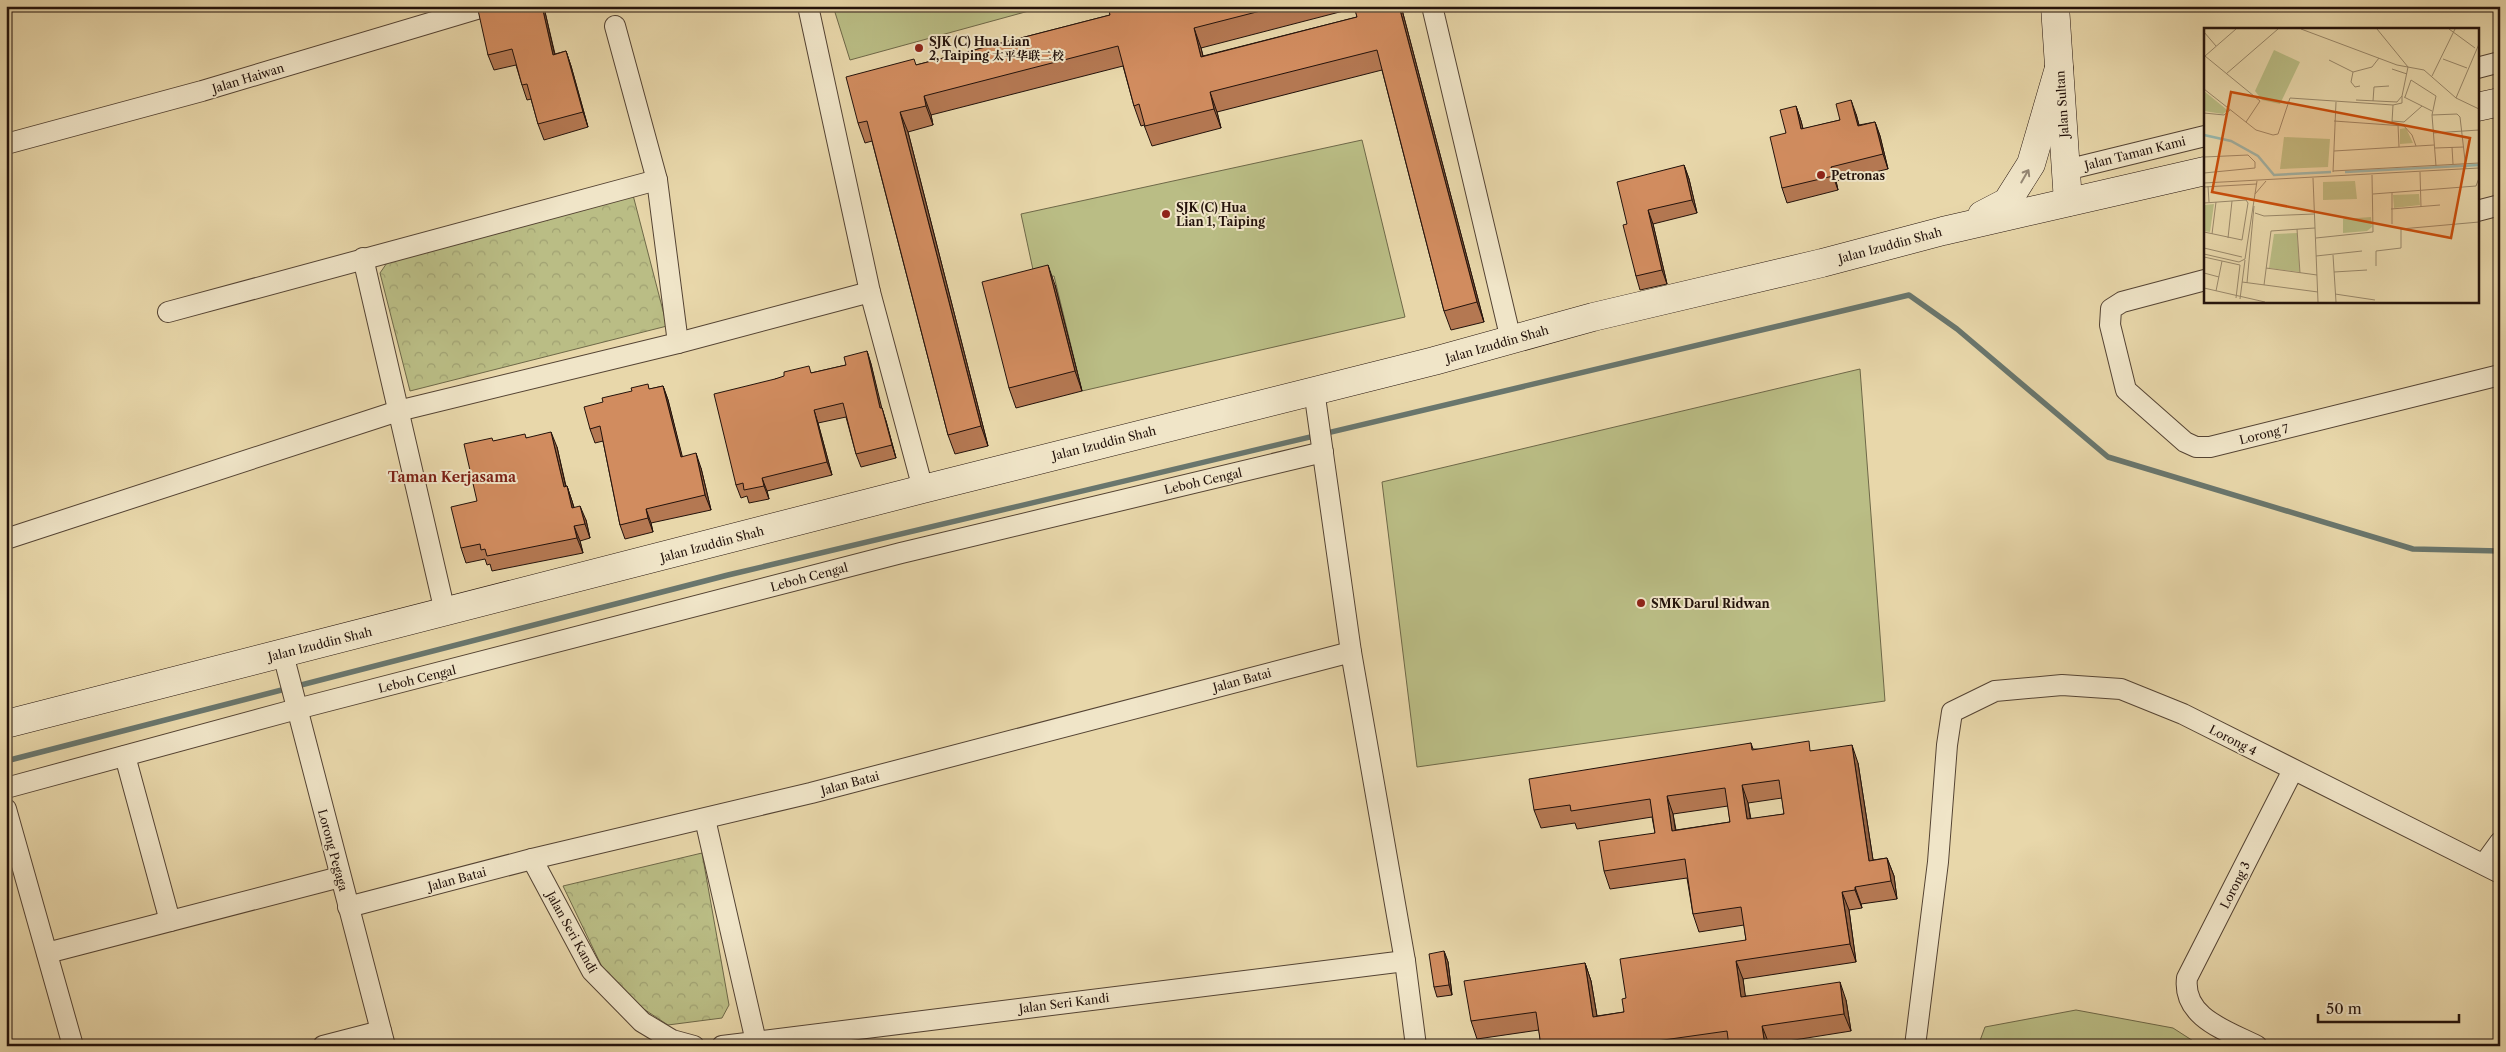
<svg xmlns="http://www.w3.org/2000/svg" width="2506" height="1052" font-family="'Libre Caslon Text','Noto Serif SC',serif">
  <defs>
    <pattern id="park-crowns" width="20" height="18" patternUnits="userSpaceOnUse" patternTransform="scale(1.25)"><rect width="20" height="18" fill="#babd85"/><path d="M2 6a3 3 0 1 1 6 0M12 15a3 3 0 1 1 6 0" fill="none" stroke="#a0a172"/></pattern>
  </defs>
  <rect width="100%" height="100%" fill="#e8d7aa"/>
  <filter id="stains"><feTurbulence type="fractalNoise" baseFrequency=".004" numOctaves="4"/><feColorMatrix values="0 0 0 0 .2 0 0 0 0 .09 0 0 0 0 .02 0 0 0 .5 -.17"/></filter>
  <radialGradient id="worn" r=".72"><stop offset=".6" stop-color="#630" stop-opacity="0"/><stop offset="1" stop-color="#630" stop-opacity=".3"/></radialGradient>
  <g fill="#babd85" stroke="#6e6848">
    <path d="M833,6H1047L850,60Z"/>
    <path d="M1362,140L1405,317L1082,391L1054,276L1035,279L1021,214Z"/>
    <path d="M1860,369L1885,701L1417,767L1382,482Z"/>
    <path d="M2076,1010L2173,1028L2201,1046H1978L1985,1027Z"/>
  </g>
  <g fill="url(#park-crowns)" stroke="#6e6848">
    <path d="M633,195L667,326L410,391L380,273L391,257Z"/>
    <path d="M702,853L729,1005L722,1018L668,1025L630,1000L604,971L563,886Z"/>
  </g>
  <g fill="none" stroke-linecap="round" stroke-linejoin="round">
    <path stroke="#69766d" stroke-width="5.5" d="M6,761L728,575L1909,295L1957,329L2108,457L2413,549L2500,551"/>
    <defs>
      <g id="street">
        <path d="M808,6L870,292L923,489"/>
        <path d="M1432,6L1511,340"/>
        <path d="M615,26L657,180L678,343"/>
        <path d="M2477,68L2500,62"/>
        <path d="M6,144L202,91L487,6"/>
        <path d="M2066,170L2205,136"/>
        <path d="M2477,211L2500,205"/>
        <path d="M363,258L445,612"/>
        <path d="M2205,280L2122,302L2111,309L2110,325L2126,390L2185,442L2196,447H2210L2500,375"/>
        <path d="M168,312L657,180"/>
        <path d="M1314,390L1351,652L1405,961L1416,1046"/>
        <path d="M6,539L398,411L678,343L870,292"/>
        <path d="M283,654L385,1046"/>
        <path d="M125,756L170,921"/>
        <path d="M6,788L297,709L901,553L1323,452"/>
        <path d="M6,809L73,1046"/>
        <path d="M705,819L757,1046"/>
        <path d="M532,859L592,971L642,1022L672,1040L694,1046"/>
        <path d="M2484,864L2500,842"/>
        <path d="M348,907L532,859L811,793L1351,652"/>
        <path d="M47,953L340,877"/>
        <path d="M323,1046L381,1031"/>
        <path d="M722,1046L1405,961"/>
        <path d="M1915,1046L1938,862L1947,745L1952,712L1995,691L2062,685L2121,689L2183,714L2500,873"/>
        <path d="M2257,1046C2228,1031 2182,1018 2187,978L2293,770"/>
      </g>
      <g id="secondary">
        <path d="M2055,6L2068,202"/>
        <path d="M2477,107L2500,102"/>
        <path d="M1982,215L2007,202L2031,164L2059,68"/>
        <path d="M6,724L923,489L1434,361L1593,317L1822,263L1943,231L2205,171"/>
      </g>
    </defs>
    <use href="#street" stroke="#544333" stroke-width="22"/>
    <use href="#secondary" stroke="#23120b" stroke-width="29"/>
    <use href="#street" stroke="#f0e5c8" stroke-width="20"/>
    <use href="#secondary" stroke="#f0e5c8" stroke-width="28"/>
  </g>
  <g fill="#b47852" stroke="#23120b" fill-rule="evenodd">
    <path d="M495,6H543L545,12L555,54L566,51L571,66L588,127L544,140L538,124L531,99L527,100L522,85L516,65L494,70L488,55Z"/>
    <path d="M1108,6H1401L1484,322L1451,330L1444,311L1382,70L1217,112L1221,128L1152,146L1144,125L1141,126L1134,106L1123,66L931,115L933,125L908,132L988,446L955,454L948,435L872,141L865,143L858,123L916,65L1110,15ZM1355,8L1357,17L1203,56L1201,48Z"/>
    <path d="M1796,106L1801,121L1803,129L1840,120L1856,114L1859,125L1875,122L1880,136L1888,169L1836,181L1838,190L1787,203L1782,188L1786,133Z"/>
    <path d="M1684,165L1689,179L1697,213L1653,224L1667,284L1640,290L1636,276L1627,224Z"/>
    <path d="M1055,285L1082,391L1016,408L1009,388Z"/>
    <path d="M867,351L871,364L881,408L886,421L896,458L861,467L856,454L846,417L818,423L832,475L767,491L769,499L749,503L747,496L741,498L736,485L775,379L811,373L846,365Z"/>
    <path d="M663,386L668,400L682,457L701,468L711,510L651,523L653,532L625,539L620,525L603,441L595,443L590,429L650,389Z"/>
    <path d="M527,438L557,447L566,486H567L574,507L586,520L590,538L580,541L583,553L492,571L490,564L487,565L485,559L466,563L461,548L477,501L494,441Z"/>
    <path d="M1751,743L1753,749L1812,751L1858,763L1873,860L1887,858L1894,876L1897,899L1861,904L1862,908L1849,910L1856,962L1743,979L1745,996L1846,1000L1851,1031L1769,1044V1046H1541L1539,1030L1477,1039L1471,1021L1585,963L1591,981L1597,1016L1624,1012L1626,998L1746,940L1744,925L1699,932L1693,914L1687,878L1610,889L1604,871L1655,833L1652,817L1577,829L1575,823L1541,828L1534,810ZM1782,798L1784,814L1751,819L1748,803ZM1728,806L1730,822L1676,830L1673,814Z"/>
    <path d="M1444,951L1448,962L1452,995L1437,997L1434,987Z"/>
  </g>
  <g fill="#926242" stroke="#23120b">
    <path d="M542,6H543L545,12L558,70L553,55Z"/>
    <path d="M1399,6H1401L1484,322L1477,302Z"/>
    <path d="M1194,28L1201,48L1208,77L1201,57Z"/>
    <path d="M566,51L571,66L588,127L583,112Z"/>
    <path d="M1210,92L1217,112L1221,128L1214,109Z"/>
    <path d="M924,96L931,115L933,125L926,106Z"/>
    <path d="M1851,100L1856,114L1863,140L1858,126Z"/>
    <path d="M1796,106L1801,121L1807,144L1801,129Z"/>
    <path d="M900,112L908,132L988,446L981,426Z"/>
    <path d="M1875,122L1880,136L1888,169L1883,154Z"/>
    <path d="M1684,165L1689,179L1697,213L1692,200Z"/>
    <path d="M1831,167L1836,181L1838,190L1833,176Z"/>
    <path d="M1648,210L1653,224L1667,284L1662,270Z"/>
    <path d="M1048,265L1055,285L1082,391L1075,371Z"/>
    <path d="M867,351L871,364L885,421L880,408Z"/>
    <path d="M663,386L668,400L686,471L681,457Z"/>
    <path d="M882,408L886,421L896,458L892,445Z"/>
    <path d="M814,410L818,423L832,475L827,462Z"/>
    <path d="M551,432L557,447L569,502L564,487Z"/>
    <path d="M696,453L701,468L711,510L705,495Z"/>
    <path d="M762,478L767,491L769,499L764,486Z"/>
    <path d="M567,486L572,501L577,522L572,508Z"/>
    <path d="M580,506L586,520L590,538L585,524Z"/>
    <path d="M646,509L651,523L653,532L648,518Z"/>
    <path d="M574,526L580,541L583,553L577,538Z"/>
    <path d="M1852,745L1858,763L1876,879L1869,861Z"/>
    <path d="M1742,785L1748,803L1753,837L1747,819Z"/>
    <path d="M1667,796L1673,814L1678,848L1672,831Z"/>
    <path d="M1887,858L1894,876L1897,899L1891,881Z"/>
    <path d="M1855,887L1861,904L1862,908L1855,890Z"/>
    <path d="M1842,892L1849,910L1856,962L1850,944Z"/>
    <path d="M1444,951L1448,962L1452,995L1449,985Z"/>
    <path d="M1736,961L1743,979L1748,1015L1741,997Z"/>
    <path d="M1585,963L1591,981L1600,1034L1593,1017Z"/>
    <path d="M1840,982L1846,1000L1851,1031L1844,1014Z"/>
    <path d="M1762,1026L1769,1044V1046H1765Z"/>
  </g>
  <g fill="#d18c5f" stroke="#23120b" fill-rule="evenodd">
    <path d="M495,6H542L553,55L566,51L583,112L538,124L527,84L522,85L512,49L488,55L478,10Z"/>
    <path d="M1108,6H1280L1194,28L1201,57L1357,17L1354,6H1399L1477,302L1444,311L1377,50L1210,92L1214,109L1145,126L1139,104L1134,106L1118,46L924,96L926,106L900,112L981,426L948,435L867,121L858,123L846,77L914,59L916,65L1110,15Z"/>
    <path d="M1851,100L1858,126L1875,122L1883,154L1831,167L1833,176L1782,188L1770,137L1786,133L1780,110L1796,106L1801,129L1840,120L1836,104Z"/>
    <path d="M1684,165L1692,200L1648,210L1662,270L1636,276L1623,225L1627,224L1617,182Z"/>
    <path d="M1048,265L1075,371L1009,388L982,282Z"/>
    <path d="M867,351L880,408H882L892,445L856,454L843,403L814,410L827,462L762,478L764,486L744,490L743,483L736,485L714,394L775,379L784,376V372L809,366L811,373L846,365L844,357Z"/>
    <path d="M648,384L649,389L663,386L681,457L696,453L705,495L646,509L648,518L620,525L600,426L590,429L584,407L603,402L602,398L632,391L631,388Z"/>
    <path d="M551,432L564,487L567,486L572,508L580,506L585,524L574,526L577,538L487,556L485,549L481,550L480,544L461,548L451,507L477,501L464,444L492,438L493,441L525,434L526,438Z"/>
    <path d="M1809,741L1810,751L1852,745L1869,861L1887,858L1891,881L1855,887V890L1842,892L1850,944L1736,961L1741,997L1840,982L1844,1014L1762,1026L1765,1046H1729L1727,1031L1621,1046H1541L1536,1012L1471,1021L1464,981L1585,963L1593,1017L1624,1012L1622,999L1626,998L1620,959L1746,940L1741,907L1693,914L1685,859L1604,871L1599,841L1655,833L1650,799L1571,811L1570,805L1534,810L1529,779L1751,743L1752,750ZM1779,780L1784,814L1747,819L1742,785ZM1725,788L1730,822L1672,831L1667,796Z"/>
    <path d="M1444,951L1449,985L1434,987L1429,954Z"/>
  </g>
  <defs><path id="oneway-shaft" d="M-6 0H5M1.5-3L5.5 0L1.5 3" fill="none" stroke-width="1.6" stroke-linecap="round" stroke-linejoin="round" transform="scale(1.25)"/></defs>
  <use stroke="#948673" href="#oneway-shaft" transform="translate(2025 176) rotate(-60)"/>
  <g fill="#8f2418" stroke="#f0e5c8" stroke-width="2">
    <circle cx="919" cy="48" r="5"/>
    <circle cx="1821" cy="175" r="5"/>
    <circle cx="1166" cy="214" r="5"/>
    <circle cx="1641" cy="603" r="5"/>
  </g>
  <g text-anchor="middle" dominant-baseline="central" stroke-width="4" stroke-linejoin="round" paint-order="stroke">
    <g font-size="12" font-weight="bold" fill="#23120b" stroke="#f0e5c8" text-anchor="start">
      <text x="929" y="41">SJK (C) Hua Lian<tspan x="929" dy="14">2, Taiping 太平华联二校</tspan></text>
      <text x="1831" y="175">Petronas</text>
      <text x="1176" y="207">SJK (C) Hua<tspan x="1176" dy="14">Lian 1, Taiping</tspan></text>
      <text x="1651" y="603">SMK Darul Ridwan</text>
    </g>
    <g font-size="12" fill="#23120b" stroke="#f0e5c8">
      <text transform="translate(248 78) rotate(-17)">Jalan Haiwan</text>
      <text transform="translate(2062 104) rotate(-94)">Jalan Sultan</text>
      <text transform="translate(2135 153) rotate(-14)">Jalan Taman Kami</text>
      <text transform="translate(1890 245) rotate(-15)">Jalan Izuddin Shah</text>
      <text transform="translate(1497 344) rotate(-16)">Jalan Izuddin Shah</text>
      <text transform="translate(2264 434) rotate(-14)">Lorong 7</text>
      <text transform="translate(1104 443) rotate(-14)">Jalan Izuddin Shah</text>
      <text transform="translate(1203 481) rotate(-13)">Leboh Cengal</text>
      <text transform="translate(712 544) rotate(-15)">Jalan Izuddin Shah</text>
      <text transform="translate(809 577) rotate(-15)">Leboh Cengal</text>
      <text transform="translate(320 644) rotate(-14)">Jalan Izuddin Shah</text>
      <text transform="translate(417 679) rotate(-14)">Leboh Cengal</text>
      <text transform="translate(1242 680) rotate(-15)">Jalan Batai</text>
      <text transform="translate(2233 740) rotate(27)">Lorong 4</text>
      <text transform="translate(850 783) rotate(-15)">Jalan Batai</text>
      <text transform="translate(333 850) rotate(75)">Lorong Pegaga</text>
      <text transform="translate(457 879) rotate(-15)">Jalan Batai</text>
      <text transform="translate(2235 885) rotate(-63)">Lorong 3</text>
      <text transform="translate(572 932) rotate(61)">Jalan Seri Kandi</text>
      <text transform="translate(1064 1003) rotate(-7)">Jalan Seri Kandi</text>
    </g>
    <g font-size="14" font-weight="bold" fill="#7a1f14" stroke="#f0e5c8">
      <text x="452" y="477">Taman Kerjasama</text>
    </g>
  </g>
  <g transform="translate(2204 28)">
    <rect width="275" height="275" fill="#e8d7aa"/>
    <path d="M70,22L96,34L76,76L58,72L51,63ZM80,109L126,111L124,139L76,141ZM151,153L153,171L119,172V154ZM167,189L168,199L163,203L139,205V191Z" fill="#babd85"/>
    <path d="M0,63L22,81L23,83L19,86L0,83ZM202,100L209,115L196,116V101ZM215,166L216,177L190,180L189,167ZM10,176L6,204L0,203V177ZM93,205L96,244L65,240L70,206Z" fill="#babd85"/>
    <path fill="none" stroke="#98b8ae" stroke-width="2.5" d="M0,107L27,113L54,128L70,147L127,144M141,144L275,137"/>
    <path fill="none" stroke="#99886a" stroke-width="1" d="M97,1L193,37L220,42L252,70L275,81M245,1L271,20M0,4L12,18M1,28L56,73L42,94M1,28L32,1M239,31L263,40M125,32L149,44L168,39L175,30M188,41L203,46M149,44L147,54L151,59L156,58M22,46L74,1M228,48L251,1M0,61L52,102L69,107L74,106L86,70L189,77L198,75V68M200,69L228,83M201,69L207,52L232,68L228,87L232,138M252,70L275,16M152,72L193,74L198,68L204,39L173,1M169,73L170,59L185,58M0,85L20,87L26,82M228,87L253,86L256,89L262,141M130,93L200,98L208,107L212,118M188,93L200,94L218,78M188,94L189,77M194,97L195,119M229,105L275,102M248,119L249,136M231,120L260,119M130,123L230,117M0,129L44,127L51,134V140L0,145M129,143L275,135M129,144L132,74M216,144L217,179M109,150L114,274M0,155L275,140M4,158L5,174M0,159L53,156M188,165V196M51,166L62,153M169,166L272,158L275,150M0,175L42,172L44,175L38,212L0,204M187,181L236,177M51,185L60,188L110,186M93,201L96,245M8,206L12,174M24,210L28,173M112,210L169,204L168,147M0,220L38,229M0,226L35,234L41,231L53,153M129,227L132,274M112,228L158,223M0,229L36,237L32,270M172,238V223L197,220V201L275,194M62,240L113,247M130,244L163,242M0,245L15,249M38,254L114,264M43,255L50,178M60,257L67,203L111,200M0,260L61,274M12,263L18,233M131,266L171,272M36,271L41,232"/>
    <path fill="#ca4e0c" fill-opacity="0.15" stroke="#ca4e0c" stroke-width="2.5" d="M27,64L266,110L247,210L8,164Z"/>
    <rect width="275" height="275" fill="none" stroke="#23120b" stroke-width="2.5"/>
  </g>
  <rect width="2506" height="1052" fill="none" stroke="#e8d7aa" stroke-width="25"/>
  <rect x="8" y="8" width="2491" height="1037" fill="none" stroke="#23120b" stroke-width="2.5"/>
  <rect x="12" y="12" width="2481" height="1027" fill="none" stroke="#23120b"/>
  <path d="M2318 1014v8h141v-8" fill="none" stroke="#23120b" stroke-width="2.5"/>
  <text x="2326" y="1014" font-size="15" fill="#23120b" stroke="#f0e5c8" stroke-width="4" paint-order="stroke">50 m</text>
  <rect width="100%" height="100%" filter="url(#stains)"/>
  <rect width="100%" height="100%" fill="url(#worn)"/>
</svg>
